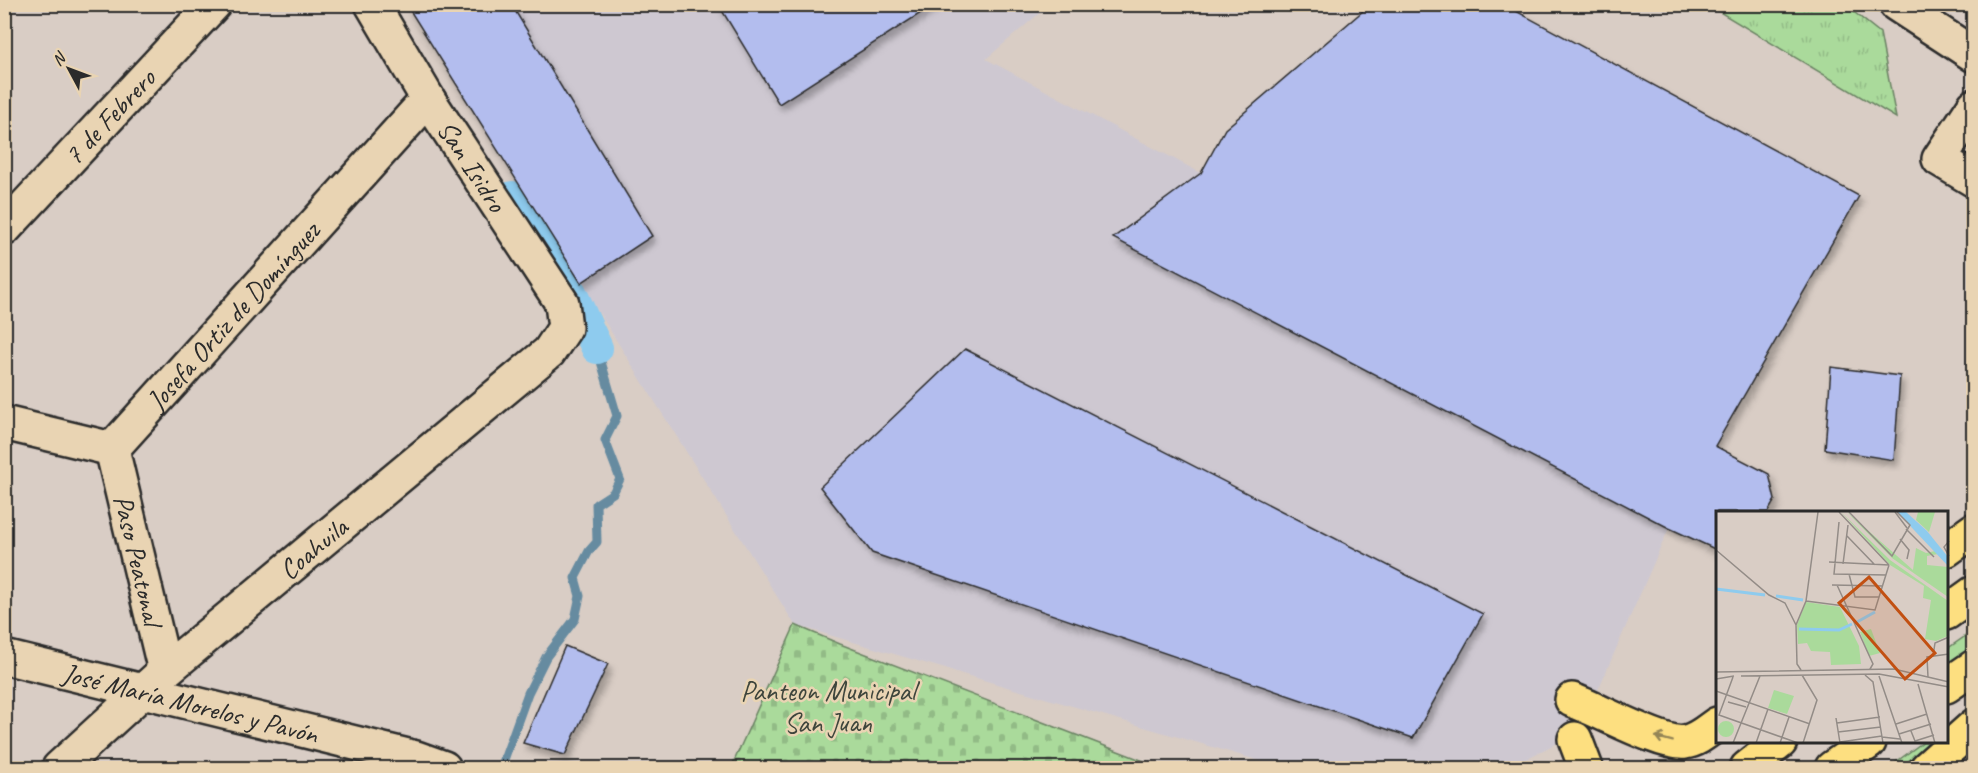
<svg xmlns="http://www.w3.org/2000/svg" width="1978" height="773" font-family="Caveat,sans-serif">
  <defs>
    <pattern id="cemetery-stones" width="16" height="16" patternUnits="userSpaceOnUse" patternTransform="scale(1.5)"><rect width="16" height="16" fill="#aada9b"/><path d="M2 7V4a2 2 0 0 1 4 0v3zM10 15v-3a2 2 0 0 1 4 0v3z" fill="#92bb86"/></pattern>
    <pattern id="park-tufts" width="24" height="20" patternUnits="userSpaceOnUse" patternTransform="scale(1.5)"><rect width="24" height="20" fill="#aada9b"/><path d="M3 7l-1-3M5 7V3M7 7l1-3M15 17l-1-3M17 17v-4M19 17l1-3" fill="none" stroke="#92bb86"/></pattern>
    <filter id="shadow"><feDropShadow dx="3.5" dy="6" stdDeviation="3" flood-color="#0004"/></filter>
  </defs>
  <rect width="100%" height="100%" fill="#d9cdc5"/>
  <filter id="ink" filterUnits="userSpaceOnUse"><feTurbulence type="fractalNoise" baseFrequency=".0167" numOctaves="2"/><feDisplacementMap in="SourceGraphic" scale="12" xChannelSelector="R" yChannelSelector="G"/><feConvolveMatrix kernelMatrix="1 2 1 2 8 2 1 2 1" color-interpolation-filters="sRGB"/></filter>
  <g filter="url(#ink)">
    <path fill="#cec8d1" d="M406,5H1049L986,59L1715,446L1669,528L1580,731L1508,768H1284L795,625Z"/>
    <path fill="url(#cemetery-stones)" stroke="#6a8263" stroke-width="1.5" d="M795,625L840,644L1162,768H731Z"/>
    <g fill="url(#park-tufts)" stroke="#6a8263" stroke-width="1.5">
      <path d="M1708,5H1845L1880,33L1896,118Z"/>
      <path d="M1973,631V654L1947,673V649Z"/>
      <path d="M1923,742H1931L1900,768H1888Z"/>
    </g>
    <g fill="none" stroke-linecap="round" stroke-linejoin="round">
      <path stroke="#668ba0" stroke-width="9" d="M501,768L528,693L546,657L575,619L580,596L575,578L589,551L597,542L596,504L613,493L620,479L605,440L617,416L597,348"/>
      <path stroke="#8ecbee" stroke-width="32" d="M512,197L558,265L597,348"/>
    </g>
    <g fill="#b3bdee" stroke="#2b2b2b" stroke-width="1.5" filter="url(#shadow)">
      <path d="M406,4H511L652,236L581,283Z"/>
      <path d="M718,4H935L779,104Z"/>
      <path d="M1371,4H1503L1859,196L1715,446L1769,474L1775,500L1768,512H1717V550L1669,528L1113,238L1201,173L1225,129Z"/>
      <path d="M965,349L1483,614L1413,738L872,553L820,487Z"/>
      <path d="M1831,367L1900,376L1894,460L1825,449Z"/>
      <path d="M565,646L608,664L565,755L523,743Z"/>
    </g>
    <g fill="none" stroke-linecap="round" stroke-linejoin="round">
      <defs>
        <g id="street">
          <path d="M1896,4L1974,55"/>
          <path d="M1974,106L1939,159L1974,180"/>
          <path id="s1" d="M4,229L214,4"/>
          <path d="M4,423L112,449"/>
          <path id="s2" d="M112,449L428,99"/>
          <path id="s3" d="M112,449L165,671"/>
          <path id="s4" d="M4,657L416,758L444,768"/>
          <path id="s5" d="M59,768L165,671L549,352L565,328L562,303L428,99L372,4"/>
        </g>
        <g id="primary">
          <path d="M1946,550L1974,530"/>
          <path d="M1946,613L1974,593"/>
          <path d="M1946,686L1974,667"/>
          <path d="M1572,700C1597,709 1664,746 1685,742C1698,740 1707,731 1717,724"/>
          <path d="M1575,739L1586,768"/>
          <path d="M1747,768L1780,742"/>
          <path d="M1832,768L1869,742"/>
          <path d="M1927,768L1974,726"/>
        </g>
      </defs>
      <use href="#street" stroke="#2b2b2b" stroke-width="38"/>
      <use href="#primary" stroke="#2b2b2b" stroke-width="38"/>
      <use href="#street" stroke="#e9d4b3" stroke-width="33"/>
      <use href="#primary" stroke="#fddf80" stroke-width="33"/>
    </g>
    <defs><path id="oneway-shaft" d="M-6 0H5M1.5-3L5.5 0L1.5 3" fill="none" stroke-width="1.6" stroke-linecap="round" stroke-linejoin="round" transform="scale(1.5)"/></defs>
    <use stroke="#948556" href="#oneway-shaft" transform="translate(1664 739) rotate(-165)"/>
  </g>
  <g text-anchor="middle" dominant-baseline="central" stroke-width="5" stroke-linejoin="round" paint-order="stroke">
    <g font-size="28" fill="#2b2b2b" stroke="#e9d4b3">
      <text stroke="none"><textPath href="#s1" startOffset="154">7 de Febrero</textPath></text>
      <text transform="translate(472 166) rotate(57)">San Isidro</text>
      <text stroke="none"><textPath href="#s2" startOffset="180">Josefa Ortiz de Domínguez</textPath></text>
      <text stroke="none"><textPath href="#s5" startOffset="336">Coahuila</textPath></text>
      <text stroke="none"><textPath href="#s3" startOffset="114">Paso Peatonal</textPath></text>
      <text stroke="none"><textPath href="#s4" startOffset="192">José María Morelos y Pavón</textPath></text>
    </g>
    <g font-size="28" fill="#3e453c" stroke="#e9d4b3">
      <text x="828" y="690">Panteon Municipal<tspan x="828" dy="32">San Juan</tspan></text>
    </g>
  </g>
  <g transform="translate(1716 511)">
    <rect width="232" height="232" fill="#d9cdc5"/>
    <path d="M125,1L174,49L232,90V125L220,130L209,128L215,89L207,87L208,75L174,54ZM131,1L197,59L200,37L210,42L219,40L222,43L211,45V54L232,56V86L176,47ZM202,1H219L213,21L200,9ZM90,91L124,96L143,135L145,153L115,154L114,141L95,140L91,132L82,133L81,114ZM58,179L78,185L71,203L52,197ZM2 218a8 8 0 1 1 16 0a8 8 0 1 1-16 0Z" fill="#aada9b"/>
    <path d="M155,118L164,142L153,145L144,121Z" fill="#aada9b"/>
    <path d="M181,1H190L211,20L232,46V55Z" fill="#8ecbee"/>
    <path fill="none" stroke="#8ecbee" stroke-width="3" d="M0,78L49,84M60,85L87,89M141,111L159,101M83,118L123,119L136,113"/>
    <path fill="none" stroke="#938c87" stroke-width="1.5" d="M123,1L173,54M133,1L176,45L194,14L181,1M179,1L191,17M123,11L118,63L170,64M190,18L218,46M131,25L159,54M184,28L193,39L191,48M233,30L228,36L233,45M0,39L53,84L69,92L80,114M113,51L173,54M127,53L132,14M133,63L139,86H163M116,74L167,75M121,74L157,153L154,158M90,90L159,99L173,54M217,145L219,132L233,126M85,159L81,153L80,114L90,90L102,1M0,161L178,158L233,171M86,164L101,189L87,232M149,164L157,171L167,232M25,165L163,163L233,176M163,165L186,232M17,166L3,204L82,232M212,166L211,146L233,143M0,168L18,165M202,173L219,232M0,180L94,213M12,191L30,196M120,207L124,232M121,212L164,206M180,213L211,203M195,220L199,230L218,224M122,221L165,216M183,223L215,213M166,226L184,228M124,231L166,225M17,232L44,165M40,232L52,198M64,232L73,206"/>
    <path fill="#c25012" fill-opacity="0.15" stroke="#c25012" stroke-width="3" d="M153,66L219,142L189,168L123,92Z"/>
    <rect width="232" height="232" fill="none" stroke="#2b2b2b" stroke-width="3"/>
  </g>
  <rect width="1978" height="773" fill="none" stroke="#e9d4b3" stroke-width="24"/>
  <rect x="12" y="12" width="1954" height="749" fill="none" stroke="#2b2b2b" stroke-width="2" filter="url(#ink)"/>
  <g transform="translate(69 69) rotate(311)" stroke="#e9d4b3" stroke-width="4.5" paint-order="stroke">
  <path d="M0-4.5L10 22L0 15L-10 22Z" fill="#2b2b2b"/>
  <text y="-9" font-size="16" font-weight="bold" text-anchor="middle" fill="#2b2b2b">N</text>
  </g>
</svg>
